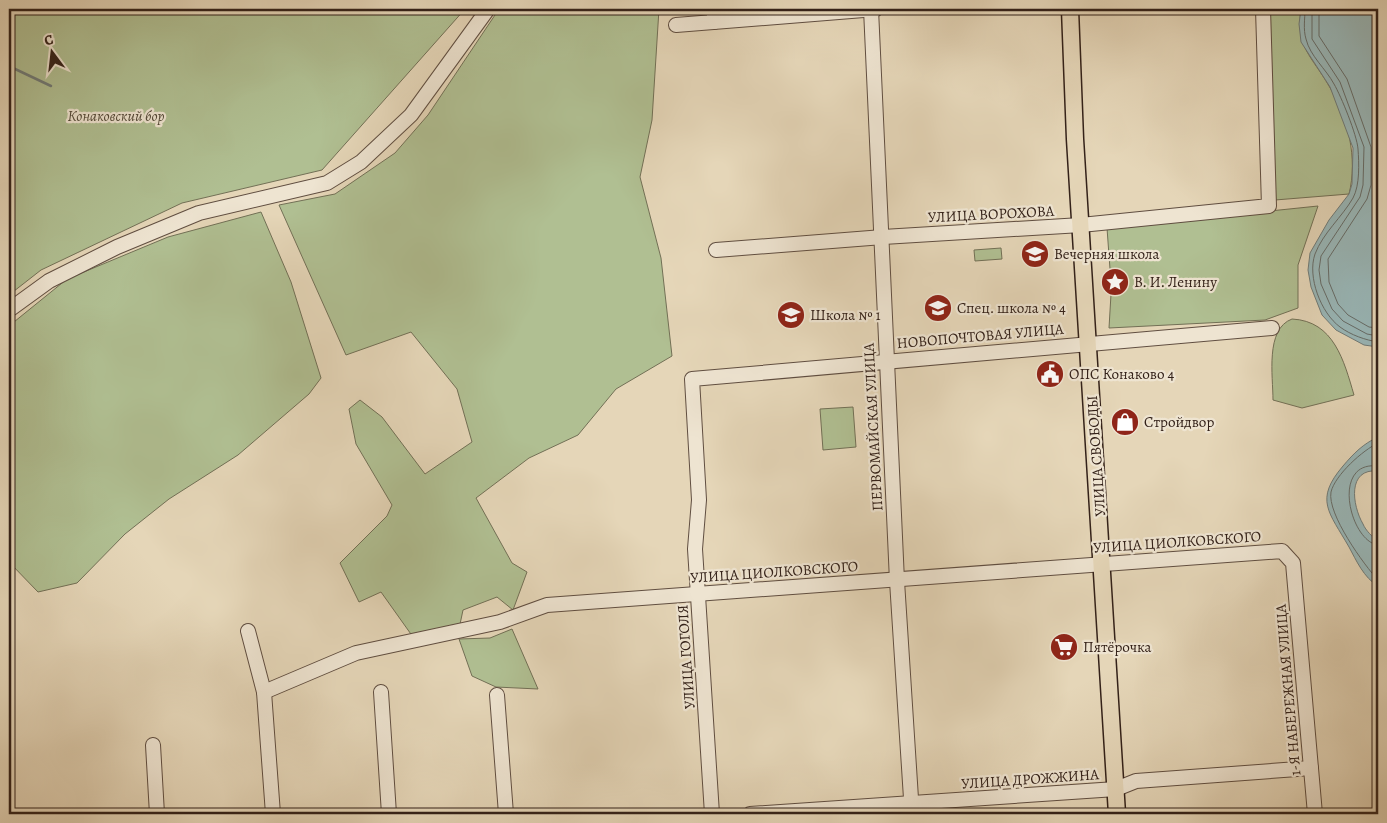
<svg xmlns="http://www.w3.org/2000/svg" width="1387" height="823" font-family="Alegreya,serif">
  <rect width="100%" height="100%" fill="#e5d6b8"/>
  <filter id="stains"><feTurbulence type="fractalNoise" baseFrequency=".004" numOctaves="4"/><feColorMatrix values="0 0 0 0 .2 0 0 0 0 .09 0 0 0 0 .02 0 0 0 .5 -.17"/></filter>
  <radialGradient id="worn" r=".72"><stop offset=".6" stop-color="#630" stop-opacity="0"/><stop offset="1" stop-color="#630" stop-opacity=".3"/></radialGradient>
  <g fill="#b0bf92" stroke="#727056">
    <path d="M9,9H465L322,170L182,203L41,270L9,295Z"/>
    <path d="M499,9H659L652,120L640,177L661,258L672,356L616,389L578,435L529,458L476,498L512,563L527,572L513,610L497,597L463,610L459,629L413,637L381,592L359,602L340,563L387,516L392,505L356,444L349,409L360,400L382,417L425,474L472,442L457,389L411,332L346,355L279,205L335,194L395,153L428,115Z"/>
    <path d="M1268,9H1301C1296,48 1311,55 1329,86C1348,117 1358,158 1349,194L1275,200Z"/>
    <path d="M1318,206L1298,265V308L1265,320L1109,328L1111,294C1124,289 1124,273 1110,269L1107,228Z"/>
    <path d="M261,212L291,282L321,378L309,394L238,455L169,499L125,534L77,583L38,592L9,562V326L67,279L168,237Z"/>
    <path d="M1001,248L1002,259L975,261L974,250Z"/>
    <path d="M1292,319C1334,321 1344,361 1354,395L1302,408L1273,400C1273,376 1265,329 1292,319Z"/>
    <path d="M853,407L856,447L823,450L820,409Z"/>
    <path d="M512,629L538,689L496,687L472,676L459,639L490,638Z"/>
  </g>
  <g fill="#99b7b8" stroke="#707b78">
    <path d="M1301,9H1378V347L1364,345L1336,330L1322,315L1311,287L1308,270L1310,253L1329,220L1349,194L1352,184L1353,148L1330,87L1301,42L1299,24Z"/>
    <path d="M1378,437V471C1347,468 1352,505 1363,524C1366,531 1372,536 1378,542V586C1364,578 1356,560 1349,547C1329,512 1314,500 1343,466C1354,453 1363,444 1378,437Z"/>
  </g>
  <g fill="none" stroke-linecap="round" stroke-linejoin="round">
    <g stroke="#666c68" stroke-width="1">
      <path d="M1305,9C1305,19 1303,29 1306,39C1310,56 1326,69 1334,84C1341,96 1357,135 1358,149C1359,163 1360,185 1353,198C1342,217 1323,233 1315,254C1307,277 1321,313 1340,327C1351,335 1365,340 1378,342"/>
      <path d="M1312,9V39L1340,82L1364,147L1363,185L1360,197L1321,256L1319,270L1321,284L1332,309L1343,321L1367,334L1378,336"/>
      <path d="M1319,9V36L1347,79L1371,147V185L1367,199L1328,259L1329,282L1338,304L1348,315L1369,327L1378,328"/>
      <path d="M1378,443C1363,450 1335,475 1331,492C1327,514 1364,565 1378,580"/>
      <path d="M1378,466C1330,460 1350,542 1378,545"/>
    </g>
    <path stroke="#707b78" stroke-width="2.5" d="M9,55L13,68L51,86"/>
    <defs>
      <g id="minor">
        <path d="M714,9V22"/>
        <path d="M871,9L897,581L912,814"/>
        <path d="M676,25L876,9"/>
        <path d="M716,250L883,237L1081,225L1269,206L1263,9"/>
        <path d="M9,310L49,281L117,247L199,213L327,183L361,162L411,115L488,9"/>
        <path d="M248,631L264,692L273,814"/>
        <path d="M264,692L356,653L500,622L547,605L1282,551L1293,563L1315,814"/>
        <path d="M381,692L389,814"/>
        <path d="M497,695L506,814"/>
        <path d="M153,745L157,814"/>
        <path d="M712,814L695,549L699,500L692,379L1272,328"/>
        <path d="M750,814L1116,789L1136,781L1311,768"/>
      </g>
      <path id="major" d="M1070,9L1075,139L1117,814"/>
    </defs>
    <use href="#minor" stroke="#604e41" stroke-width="16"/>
    <use href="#major" stroke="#332119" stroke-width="19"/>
    <use href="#minor" stroke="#eee4d1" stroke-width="14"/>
    <use href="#major" stroke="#e5d6b8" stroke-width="16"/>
  </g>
  <defs>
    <symbol id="school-disc" viewBox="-11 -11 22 22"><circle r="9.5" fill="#8f2418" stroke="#eee4d1"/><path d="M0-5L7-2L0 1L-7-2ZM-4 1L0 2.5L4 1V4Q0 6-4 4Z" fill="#fff"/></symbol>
    <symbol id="sight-disc" viewBox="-11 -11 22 22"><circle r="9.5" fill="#8f2418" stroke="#eee4d1"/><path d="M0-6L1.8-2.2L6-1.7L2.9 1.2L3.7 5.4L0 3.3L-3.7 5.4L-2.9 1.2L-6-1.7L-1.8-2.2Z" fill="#fff"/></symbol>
    <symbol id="civic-disc" viewBox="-11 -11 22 22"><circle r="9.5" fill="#8f2418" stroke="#eee4d1"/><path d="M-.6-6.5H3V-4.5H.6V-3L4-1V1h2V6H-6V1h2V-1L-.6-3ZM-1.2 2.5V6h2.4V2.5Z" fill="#fff"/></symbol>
    <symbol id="shop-disc" viewBox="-11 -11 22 22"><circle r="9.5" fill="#8f2418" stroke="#eee4d1"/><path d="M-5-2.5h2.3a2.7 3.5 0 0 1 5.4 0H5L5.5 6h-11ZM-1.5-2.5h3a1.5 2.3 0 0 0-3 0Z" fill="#fff"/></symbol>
    <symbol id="supermarket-disc" viewBox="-11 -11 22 22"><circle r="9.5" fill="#8f2418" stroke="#eee4d1"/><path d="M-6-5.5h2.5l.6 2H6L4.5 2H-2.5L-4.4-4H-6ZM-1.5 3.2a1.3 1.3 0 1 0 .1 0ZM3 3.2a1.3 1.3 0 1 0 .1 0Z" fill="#fff"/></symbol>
  </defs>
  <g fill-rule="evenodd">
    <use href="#school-disc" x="1019" y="238" width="32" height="32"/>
    <use href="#sight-disc" x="1099" y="266" width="32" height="32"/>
    <use href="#school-disc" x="922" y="292" width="32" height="32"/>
    <use href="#school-disc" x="775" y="299" width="32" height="32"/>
    <use href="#civic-disc" x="1034" y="358" width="32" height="32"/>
    <use href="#shop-disc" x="1109" y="406" width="32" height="32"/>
    <use href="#supermarket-disc" x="1048" y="631" width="32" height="32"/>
  </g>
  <g text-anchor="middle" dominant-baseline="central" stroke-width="4.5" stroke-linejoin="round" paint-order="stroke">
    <g font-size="15" font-style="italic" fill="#524837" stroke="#eee4d1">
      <text x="116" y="116">Конаковский бор</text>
    </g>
    <g font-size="15" fill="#332119" stroke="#eee4d1">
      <text transform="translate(991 214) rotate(-3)">УЛИЦА ВОРОХОВА</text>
      <text transform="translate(980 336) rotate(-5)">НОВОПОЧТОВАЯ УЛИЦА</text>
      <text transform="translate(873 427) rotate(-93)">ПЕРВОМАЙСКАЯ УЛИЦА</text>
      <text transform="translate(1096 456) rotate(-94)">УЛИЦА СВОБОДЫ</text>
      <text transform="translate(1177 542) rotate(-4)">УЛИЦА ЦИОЛКОВСКОГО</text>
      <text transform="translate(774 572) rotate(-4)">УЛИЦА ЦИОЛКОВСКОГО</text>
      <text transform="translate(686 657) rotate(-94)">УЛИЦА ГОГОЛЯ</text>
      <text transform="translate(1288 690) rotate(-95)">1-Я НАБЕРЕЖНАЯ УЛИЦА</text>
      <text transform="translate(1030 779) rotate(-4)">УЛИЦА ДРОЖЖИНА</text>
    </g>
    <g font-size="15" fill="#332119" stroke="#eee4d1" text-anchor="start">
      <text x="1054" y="254">Вечерняя школа</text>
      <text x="1134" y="282">В. И. Ленину</text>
      <text x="957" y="308">Спец. школа № 4</text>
      <text x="810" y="315">Школа № 1</text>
      <text x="1069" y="374">ОПС Конаково 4</text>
      <text x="1144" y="422">Стройдвор</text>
      <text x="1083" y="647">Пятёрочка</text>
    </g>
  </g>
  <rect width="1387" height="823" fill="none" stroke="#e5d6b8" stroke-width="30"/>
  <rect x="10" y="10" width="1367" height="803" fill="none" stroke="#332119" stroke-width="2.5"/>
  <rect x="15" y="15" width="1357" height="793" fill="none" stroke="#332119"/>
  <g transform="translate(52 52) rotate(345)" stroke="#eee4d1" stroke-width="4" paint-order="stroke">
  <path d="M0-4L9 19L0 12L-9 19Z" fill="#332119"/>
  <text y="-8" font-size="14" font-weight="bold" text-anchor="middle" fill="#332119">С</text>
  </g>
  <rect width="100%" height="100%" filter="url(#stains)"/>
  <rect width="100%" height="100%" fill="url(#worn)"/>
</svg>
